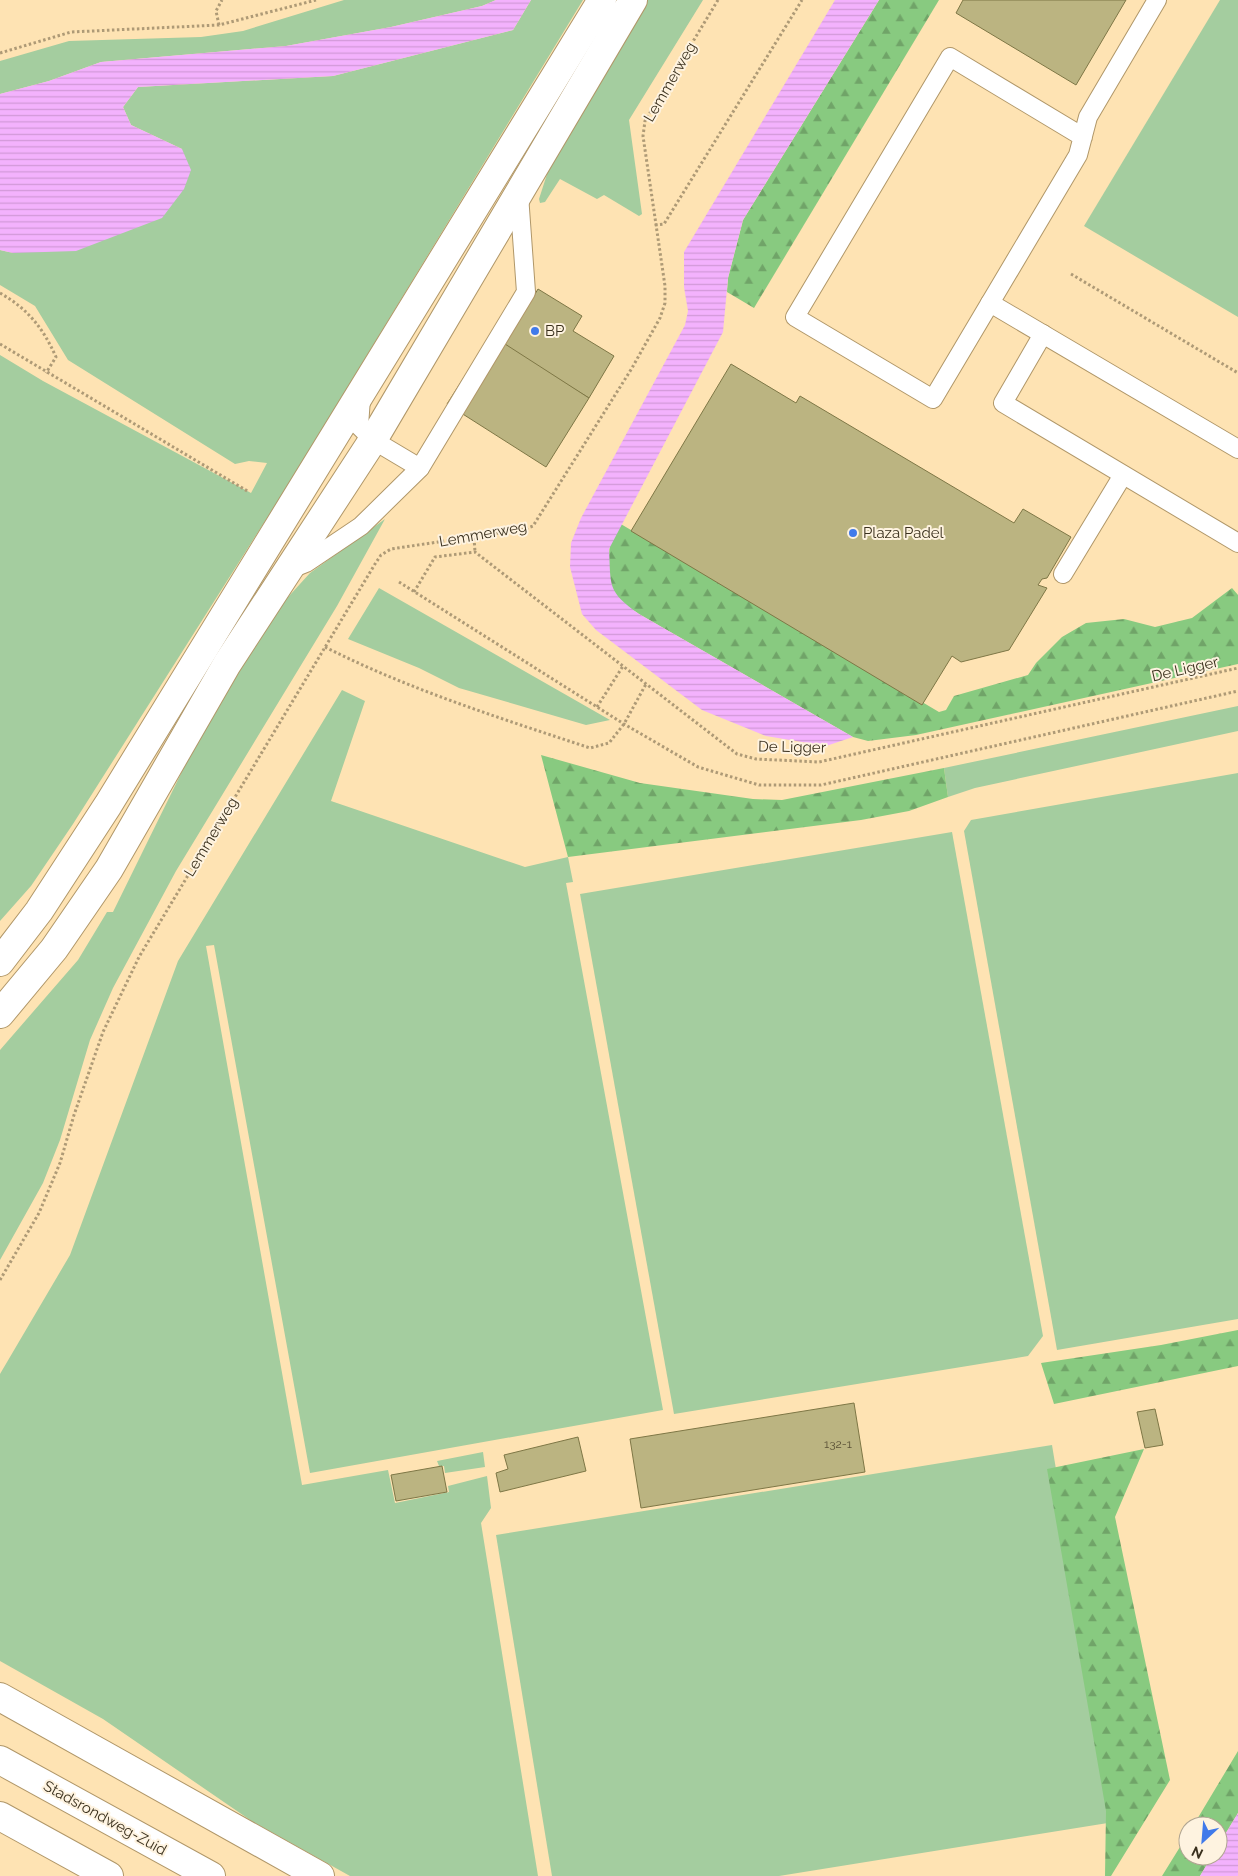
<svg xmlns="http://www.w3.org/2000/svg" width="1238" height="1876" font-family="Raleway,sans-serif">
  <defs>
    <pattern id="forest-firs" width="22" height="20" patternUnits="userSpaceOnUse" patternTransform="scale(1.25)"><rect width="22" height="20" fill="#88ca80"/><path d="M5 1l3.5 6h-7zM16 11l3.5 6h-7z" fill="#70a468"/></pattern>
    <pattern id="water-rules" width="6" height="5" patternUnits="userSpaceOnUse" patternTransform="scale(1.25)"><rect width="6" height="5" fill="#f3b2fd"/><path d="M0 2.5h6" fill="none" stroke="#d199d8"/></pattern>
  </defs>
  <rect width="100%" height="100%" fill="#fee3b3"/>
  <g fill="#a4cd9f">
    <path d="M344,0H496L482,6L391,27L286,46L101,62L49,81L0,94V61L69,41L201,37L243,31Z"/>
    <path d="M531,0H583L293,477L73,824L31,886L0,921V355L43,381L251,493L267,463L249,461L235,464L68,360L35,306L0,285V250L13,253L182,149L131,125L123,107L138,87L333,76L513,30Z"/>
    <path d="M644,0H703L629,120L642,214L639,216L604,195L597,199L560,179L545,202L540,203L539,199L549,168Z"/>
    <path d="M1220,0H1238V317L1084,226Z"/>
    <path d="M385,519L337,606L176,871L113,988L90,1040L60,1140L43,1183L0,1260V1050L78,960L107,912H113L199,737L269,618L310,573Z"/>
    <path d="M379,588L610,720L586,725L459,688L419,668L348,639Z"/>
    <path d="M342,690L365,701L331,801L525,867L568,857L573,882L566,883L663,1410L310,1473L214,945L206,946L302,1485L388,1470L395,1503L449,1492L448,1486L487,1476L491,1508L481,1523L538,1876H350L253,1822L103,1719L0,1661V1374L70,1255L178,961Z"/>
    <path d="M1238,706V731L975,788L948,797L944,768Z"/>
    <path d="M1238,773V1319L1057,1350L964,831L971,820Z"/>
    <path d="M952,832L1043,1336L1028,1356L674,1414L580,894Z"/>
    <path d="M1052,1445L1114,1822L779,1876H552L496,1535Z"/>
    <path d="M483,1452L485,1467L445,1473L444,1466H439L437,1461Z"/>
  </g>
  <g fill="url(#forest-firs)">
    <path d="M879,0H939L754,308L727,292L728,278L743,220Z"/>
    <path d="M614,520L939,712L946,710L954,696L1028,675L1036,663L1062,637L1086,623L1124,619L1155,627L1192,618L1232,588L1238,595V664L916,735L868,741L853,737L639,614C632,609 621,604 617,597C603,576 610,543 614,520Z"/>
    <path d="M541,755L640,783L753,799L782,800L944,768L948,797L909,811L861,820L568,857Z"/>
    <path d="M1238,1330V1366L1054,1404L1041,1363L1161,1345Z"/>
    <path d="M1144,1449L1115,1517L1170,1780L1111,1876H1105L1106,1811L1047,1469Z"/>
    <path d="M1238,1751V1813L1218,1846V1826H1193Z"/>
    <path d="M1188,1834V1856H1212L1200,1876H1162Z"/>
  </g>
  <g fill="url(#water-rules)">
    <path d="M496,0H531L513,30L333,76L138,87L123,107L131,125L182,149L191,170L184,189L162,218L76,251L13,253L0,250V94L49,81L101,62L286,46L391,27L482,6Z"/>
    <path d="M835,0H879L743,220L728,278L723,332L609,549C611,587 607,591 639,614L853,737L826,746L766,736L702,710L596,630L582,614L570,567L571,543L581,518L685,325L688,311L684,287V252Z"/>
    <path d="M1238,1813V1876H1200L1212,1856H1218V1846Z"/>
  </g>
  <g fill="#bbb481" stroke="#7e7746">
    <path d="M963,0H1126L1076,85L956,13Z"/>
    <path d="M538,289L582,316L573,331L614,356L589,398L548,373L546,376L502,349Z"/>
    <path d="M491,335L589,398L546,467L447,404Z"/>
    <path d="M731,364L796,403L800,396L1014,523L1023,509L1071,537L1047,578L1042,579L1038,585L1047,588L1009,650L961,662L952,656L922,705L631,531Z"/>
    <path d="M854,1403L865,1472L641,1508L630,1439Z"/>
    <path d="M1155,1409L1163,1445L1145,1448L1137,1412Z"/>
    <path d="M578,1437L586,1471L500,1492L496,1473L508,1469L504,1455Z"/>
    <path d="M442,1466L447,1492L396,1501L391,1475Z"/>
  </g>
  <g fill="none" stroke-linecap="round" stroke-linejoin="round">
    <defs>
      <g id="service">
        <path d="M1083,137L950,57L795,317L933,399L1078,155L1088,117L1157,0"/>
        <path d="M990,303L1238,449"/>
        <path d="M1043,334L1003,403L1238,543"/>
        <path d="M361,398L359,426L373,440L420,468"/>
        <path d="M291,569L306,563L361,526L420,468L526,292L519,195"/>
        <path d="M1063,574L1123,475"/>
      </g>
      <g id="primary">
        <path d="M0,962L39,911L108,805L602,0"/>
        <path d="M0,1014L54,949L109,869L227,664L373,440L633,0"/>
      </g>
      <g id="trunk">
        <path d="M0,1697L320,1876"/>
        <path d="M0,1760L211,1876"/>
        <path d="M0,1816L109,1876"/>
      </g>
    </defs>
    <use href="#service" stroke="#b09769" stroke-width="20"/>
    <use href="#primary" stroke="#b09769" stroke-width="30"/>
    <use href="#trunk" stroke="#b09769" stroke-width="30"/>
    <g stroke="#ae9a76" stroke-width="3" stroke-dasharray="2.5 2.5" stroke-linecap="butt">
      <path d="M219,25L216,11L222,0"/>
      <path d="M0,53L71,32L219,25L316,0"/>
      <path d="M655,225L664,224L802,0"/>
      <path d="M1071,274L1238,373"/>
      <path d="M0,293C28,309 43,328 56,357L46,373"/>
      <path d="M0,344L249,492"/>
      <path d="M474,538L475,552"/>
      <path d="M399,582L624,724L698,767L759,785H821L1238,691"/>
      <path d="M414,592L435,557L475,552L737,754L756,759L819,762L1238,668"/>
      <path d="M325,647C410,690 500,718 590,748L609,743L624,724L646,684"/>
      <path d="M597,707L623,666"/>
      <path d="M0,1280L39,1213L60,1163L74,1115L103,1032L139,957L375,564L381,555L391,549L525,529L533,526L632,368L660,318L665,303V286L643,136L645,121L718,0"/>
    </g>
    <use href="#service" stroke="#fff" stroke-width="18"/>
    <use href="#primary" stroke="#fff" stroke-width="28"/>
    <use href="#trunk" stroke="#fff" stroke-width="28"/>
  </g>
  <g fill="#407aea" stroke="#fef3e0" stroke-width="2">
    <circle cx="535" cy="331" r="5"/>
    <circle cx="853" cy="533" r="5"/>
  </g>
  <g text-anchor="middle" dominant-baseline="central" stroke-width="4" stroke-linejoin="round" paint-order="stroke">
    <g font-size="12" fill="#5a5136">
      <text x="838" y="1444">132-1</text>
    </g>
    <g font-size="15" fill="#3a301d" stroke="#fef3e0">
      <text transform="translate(670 82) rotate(-60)">Lemmerweg</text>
      <text transform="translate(483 534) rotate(-10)">Lemmerweg</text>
      <text transform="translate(1185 669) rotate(-13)">De Ligger</text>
      <text transform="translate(792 747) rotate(1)">De Ligger</text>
      <text transform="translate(211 837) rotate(-59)">Lemmerweg</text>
      <text transform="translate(105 1818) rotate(29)">Stadsrondweg-Zuid</text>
    </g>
    <g font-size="15" fill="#3a301d" stroke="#fef3e0" text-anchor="start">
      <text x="545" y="331">BP</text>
      <text x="863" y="533">Plaza Padel</text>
    </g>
  </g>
  <g transform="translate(1203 1841) rotate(206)"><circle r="24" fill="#fef3e0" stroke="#b0a592"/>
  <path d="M0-4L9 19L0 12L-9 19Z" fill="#407aea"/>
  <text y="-8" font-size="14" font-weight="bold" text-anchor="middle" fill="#3a301d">N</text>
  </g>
</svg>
